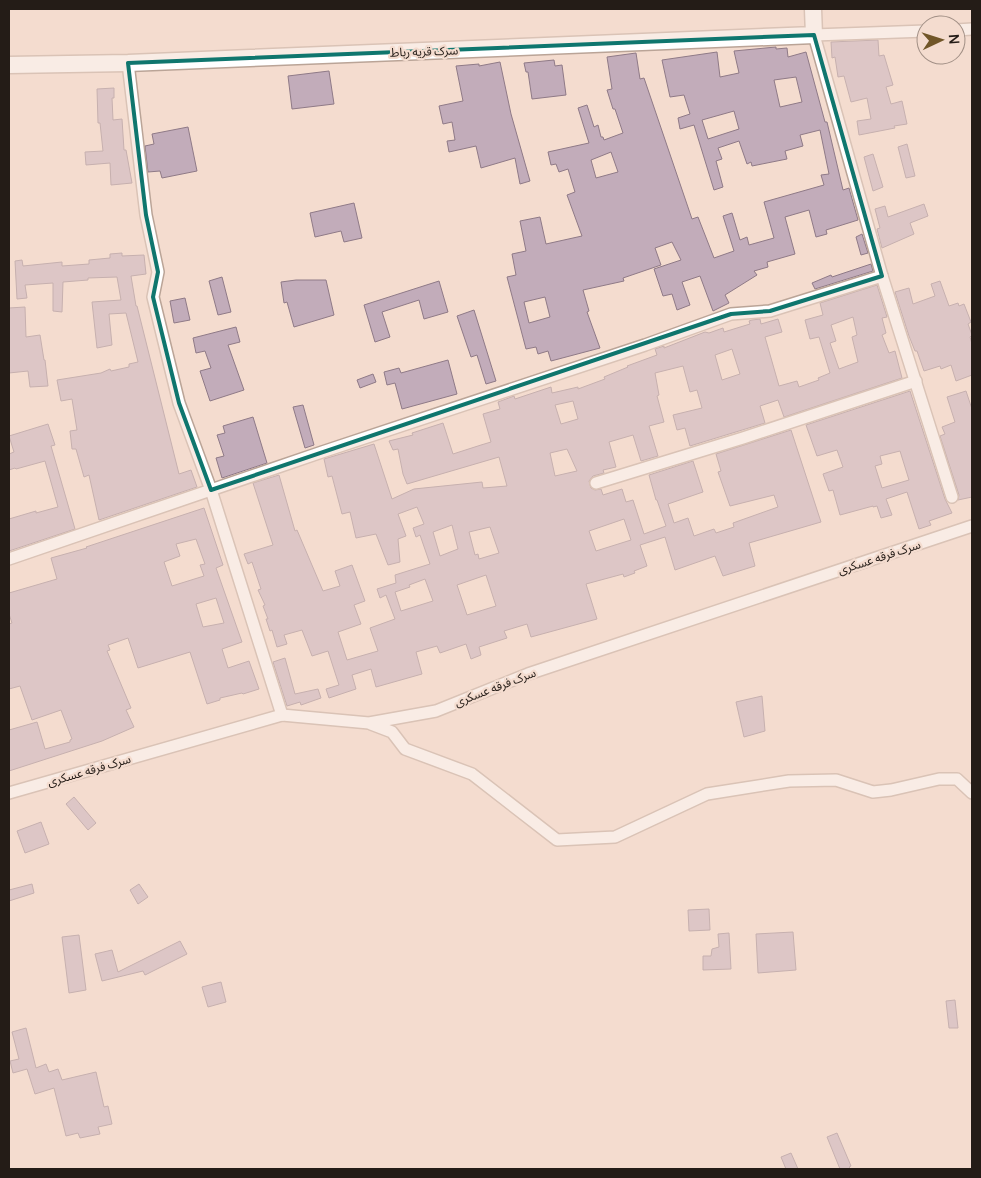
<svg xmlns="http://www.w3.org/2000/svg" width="981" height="1178" font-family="Manrope,'Noto Sans Arabic',sans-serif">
  <rect width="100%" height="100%" fill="#f4dccf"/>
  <g fill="#c2acba" stroke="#8f7a87" fill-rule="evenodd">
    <path d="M878,40L879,56L884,55L893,85L886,87L891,104L902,101L907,124L894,126L895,128L859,135L857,121L871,119L867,98L851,102L844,76L838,77L835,57L832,58L831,42Z"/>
    <path d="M776,47V49L787,48L788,57L806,52L825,122H827L843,190L849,188L858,220L826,230L827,234L816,237L809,210L785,217L795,254L767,262L768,267L754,271L757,275L725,295L729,303L713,311L700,276L682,282L690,305L677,310L672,294L663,296L654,269L681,260L672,242L655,248L661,265L623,278L624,281L583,290L589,311L587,312L600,348L551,361L548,351L538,354L536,347L526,349L507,277L516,275L512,254L526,251L520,221L540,217L546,244L582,236L567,195L575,192L568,169L559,172L556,164L551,165L548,152L589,143L578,108L587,105L594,127L598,125L601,137H603L604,140L623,133L615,109H613L607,90L612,89L607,57L636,53L640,79L644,78L692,219L698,217L714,258L734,251L723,216L732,213L740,240L747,237L749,245L774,238L764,202L824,185L821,175L829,174L820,130L800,135L803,146L785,151L787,159L752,166L751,162L747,164L739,141L718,148L722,159L716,161L723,187L714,190L694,125L680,129L678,118L690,114L684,95L670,97L662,60L717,52L720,77L739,73L734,51ZM796,77L802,102L780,107L774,80ZM734,111L739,129L708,139L702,120ZM611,152L618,172L596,178L591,160ZM545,297L550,317L529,323L524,302Z"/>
    <path d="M554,60L555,66L562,65L566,95L532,99L528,72H526L524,63Z"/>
    <path d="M500,62L511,114L530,181L520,184L515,158L481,168L476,146L449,152L447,141L455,140L452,122L443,124L439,106L463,101L456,66L479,64V66Z"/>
    <path d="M329,71L334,104L292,109L288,76Z"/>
    <path d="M114,88V98H112L113,120L122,119L124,150H126L132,183L111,185L110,163L86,165L85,152L103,151L100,123H98L97,89Z"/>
    <path d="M188,127L197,171L162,178L160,171L148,172L145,146L154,144L152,134Z"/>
    <path d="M907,144L915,176L906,178L898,147Z"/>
    <path d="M873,154L883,187L873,191L864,157Z"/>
    <path d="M354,203L362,238L344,242L341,231L315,237L310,213Z"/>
    <path d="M924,204L928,216L910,223L914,234L882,248L877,229L880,228L875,209L885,206L888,217Z"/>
    <path d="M862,234L868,253L861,255L856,237Z"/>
    <path d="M122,253V256L144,255L146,274L131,276L136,306H137L179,474L191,470L197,487L99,520L89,475L84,477L76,449H72L70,431L77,430L72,399L61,401L57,380L101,373L110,369L111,371L129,367V364L138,362L126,313L109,314L112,345L97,348L92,302L121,300L117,277L88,278V280L63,282L62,312L53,311V283L25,285L27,298L17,299L15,261L22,260L23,266L62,262V266L89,264V260L110,258V254Z"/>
    <path d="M871,264L873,271L815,289L812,283L831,275L832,277Z"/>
    <path d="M222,277L231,312L218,315L209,281Z"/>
    <path d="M296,280H326L334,315L294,327L287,302L284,303L281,282Z"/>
    <path d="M439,281L448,312L424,319L419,300L382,312L390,337L375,342L364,305Z"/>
    <path d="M940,281L949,306L958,303L959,306L964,304L971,322L968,324L972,335L970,337L972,344V375L956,381L951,365L941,369L940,366L924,371L917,351H915L909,336L895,292L909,288L913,304L935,296L931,284Z"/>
    <path d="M877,285L887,317L882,318L886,333L882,335L889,353L895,351L902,378L784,417L778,400L760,406L765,423L690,446L685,428L677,430L673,415L702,408L697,390L690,392L683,366L655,373L659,395L657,396L664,422L649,426L658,456L641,461L633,435L609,442L616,467L603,470L604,473L593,476L589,481L591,488L595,490L601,489L603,495L622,489L626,502L633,500L644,534L666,526L657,500H656L649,475L693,461L703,492L668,504L674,523L688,518L694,536L714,529L716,533L734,527L733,523L778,507L774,495L730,506L718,472L721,471L716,454L791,430L821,522L749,543L755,566L723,576L715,556L675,570L665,537L640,545L647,566L634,571L635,573L624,577L623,574L586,584L597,619L531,637L527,624L504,631L507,638L479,647L481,655L471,659L466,644L440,653L437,646L416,652L422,674L376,687L371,669L352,675L356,689L329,698L326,689L339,685L328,651L312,656L302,630L284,635L287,644L277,647L272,630L270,631L266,619H268L263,606L265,605L258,590L261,589L252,562L248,564L244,554L273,545L253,483L279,475L295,531L297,530L323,591L340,586L335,571L352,565L365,601L354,605L361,624L338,632L347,660L378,651L370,628L395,619L386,595L380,598L377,589L396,583L395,575L430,564L420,535L416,537L413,528L424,524L417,507L398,514L406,536L398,539L400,562L388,565L376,534L356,538L350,512L342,514L332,476L328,477L324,459L374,444L392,499L414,489L482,482L483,488L507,486L499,457L407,484L403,474L398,449L393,450L389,441L413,435L412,433L443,423L453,454L481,445L491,442L483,414L500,409L498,402L514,396L515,399L551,387L552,393L578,387V389L605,379L604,377L628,367L627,366L657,355L655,349L664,346V348L705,332L709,333L723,328L724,332L750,324L749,321L752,320L760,319L761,324L778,319L782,332L765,337L779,386L797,381L799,387L819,380L818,378L830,373L819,337L810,339L805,320L823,315L820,303ZM853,317L857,335L852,337L858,362L839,369L830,343L836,341L831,325ZM732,349L740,374L722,380L715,355ZM573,401L578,419L561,424L555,405ZM567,449L577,471L555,476L550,453ZM624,519L631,540L596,551L589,531ZM452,525L458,549L440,556L433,532ZM490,527L499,553L479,559L478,554L475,555L469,532ZM486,575L496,606L467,615L457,585ZM425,579L433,601L401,611L395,592L410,587L409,585Z"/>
    <path d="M185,298L190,320L174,323L170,301Z"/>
    <path d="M25,307L26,337L40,335L44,360H45L48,386L30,387L28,371L9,373V308Z"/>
    <path d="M474,310L496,381L486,384L477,355L471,357L457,316Z"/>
    <path d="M236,327L240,342L228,345L244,390L210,401L200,371L211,368L205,351L196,353L193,338Z"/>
    <path d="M448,360L457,394L402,409L395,383L387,385L384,372L399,368L401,373Z"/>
    <path d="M373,374L376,382L360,388L357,380Z"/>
    <path d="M910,391L945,499L952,513L929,521L931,525L919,529L907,492L886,499L892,515L881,518L877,506L873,507V506L840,515L833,490L829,491L823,474L843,467L837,450L817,456L806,425ZM900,451L909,480L882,488L875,466L882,464L880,456Z"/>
    <path d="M966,391L972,409V497L958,500L959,495L940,436L945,434L942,427L955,422L947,397Z"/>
    <path d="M303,405L314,445L305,448L293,407Z"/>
    <path d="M253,417L267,463L222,478L216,458L224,456L217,435L225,433L223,426Z"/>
    <path d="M48,424L55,445L51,446L75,529L9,551V519L36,511V513L58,507L45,461L16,469L15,468L9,470V454L14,452L9,436Z"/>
    <path d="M204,508L223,565L216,568L242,642L222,649L228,668L249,661L259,689L243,694L242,693L220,698V700L207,704L190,652L138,668L128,638L108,645L110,650L107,651L131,708L126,710L134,727L102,741L9,771V730L37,722L45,749L70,742V740L72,739L61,710L32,720L20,686L9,689V624L12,623L9,614V593L57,579L51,558L87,548L86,547ZM196,539L205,564L200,565L204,576L172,586L164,562L180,556L176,544ZM216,598L224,623L203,627L196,604Z"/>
    <path d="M285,658L295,694L318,689L321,698L301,705L300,702L287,706L273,662Z"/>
    <path d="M762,696L765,731L744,737L736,702Z"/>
    <path d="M74,797L96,823L88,830L66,804Z"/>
    <path d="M41,822L49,844L25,853L17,831Z"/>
    <path d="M32,884L34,893L9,901V890Z"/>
    <path d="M139,884L148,897L138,904L130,890Z"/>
    <path d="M709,909L710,930L689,931L688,910Z"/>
    <path d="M793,932L796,970L758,973L756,934Z"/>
    <path d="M729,933L731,969L703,970V956H711L712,949L719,947L718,934Z"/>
    <path d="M79,935L86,990L69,993L62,937Z"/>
    <path d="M180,941L187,954L145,975L143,971L102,981L95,954L112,950L118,972Z"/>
    <path d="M221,982L226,1002L208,1007L202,987Z"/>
    <path d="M955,1000L958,1028H949L946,1001Z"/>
    <path d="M26,1028L36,1068L46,1064L49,1072L58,1069L62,1080L96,1072L104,1107L108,1106L112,1124L98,1127L100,1134L80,1138L78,1133L66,1136L54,1088L35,1094L27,1069L13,1073L10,1061L19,1059L12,1032Z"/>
    <path d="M837,1133L851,1166L849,1167L851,1169H840L827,1137Z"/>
    <path d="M791,1153L798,1169H786L781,1157Z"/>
  </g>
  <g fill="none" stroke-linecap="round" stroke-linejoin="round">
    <defs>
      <g id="street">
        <path d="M956,30L972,29"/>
        <path d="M926,31L814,35L882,276L952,497"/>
        <path d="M128,63L146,215L158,272L153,297L179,403L211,490L282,715"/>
        <path d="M596,483L743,438L916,381"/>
        <path d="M9,559L322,452L645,345L731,314L770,311L882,276"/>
        <path d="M371,724L392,732L405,749L472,774L557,840L615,837L707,794L789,781L836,780L873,792L891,790L939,779H957L972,793"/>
        <path d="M9,793L282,715L369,723L436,711L528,674L972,526"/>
      </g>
      <path id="secondary" d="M9,65L128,63L814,35L813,9"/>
    </defs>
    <use href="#street" stroke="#baa497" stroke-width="14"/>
    <use href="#secondary" stroke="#baa497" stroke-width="19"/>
    <use href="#street" stroke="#fff" stroke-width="11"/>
    <use href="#secondary" stroke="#fff" stroke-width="16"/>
  </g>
  <path d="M0 0H981V1178H0ZM814,35L882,276L770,311L731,314L211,490L179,403L153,297L158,272L146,215L128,63Z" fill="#f4dccf" fill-opacity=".55" fill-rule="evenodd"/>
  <path fill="none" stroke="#0f766e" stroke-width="4" stroke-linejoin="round" d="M814,35L882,276L770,311L731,314L211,490L179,403L153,297L158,272L146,215L128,63Z"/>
  <g text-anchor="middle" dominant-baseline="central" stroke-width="4.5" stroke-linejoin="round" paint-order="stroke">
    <g font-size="12" fill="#241c17" stroke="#f4dccf">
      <text transform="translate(424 51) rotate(-2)">سرک قریه رباط</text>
      <text transform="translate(879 557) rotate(-18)">سرک فرقه عسکری</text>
      <text transform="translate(495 687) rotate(-21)">سرک فرقه عسکری</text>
      <text transform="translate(89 770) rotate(-16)">سرک فرقه عسکری</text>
    </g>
  </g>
  <rect width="981" height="1178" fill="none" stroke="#241c17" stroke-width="20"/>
  <g transform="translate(941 40) rotate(86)"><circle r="24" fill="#f4dccf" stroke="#a18f85"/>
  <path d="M0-4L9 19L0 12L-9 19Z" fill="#715628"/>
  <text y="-8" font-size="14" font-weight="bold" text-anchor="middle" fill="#241c17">N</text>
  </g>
</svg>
